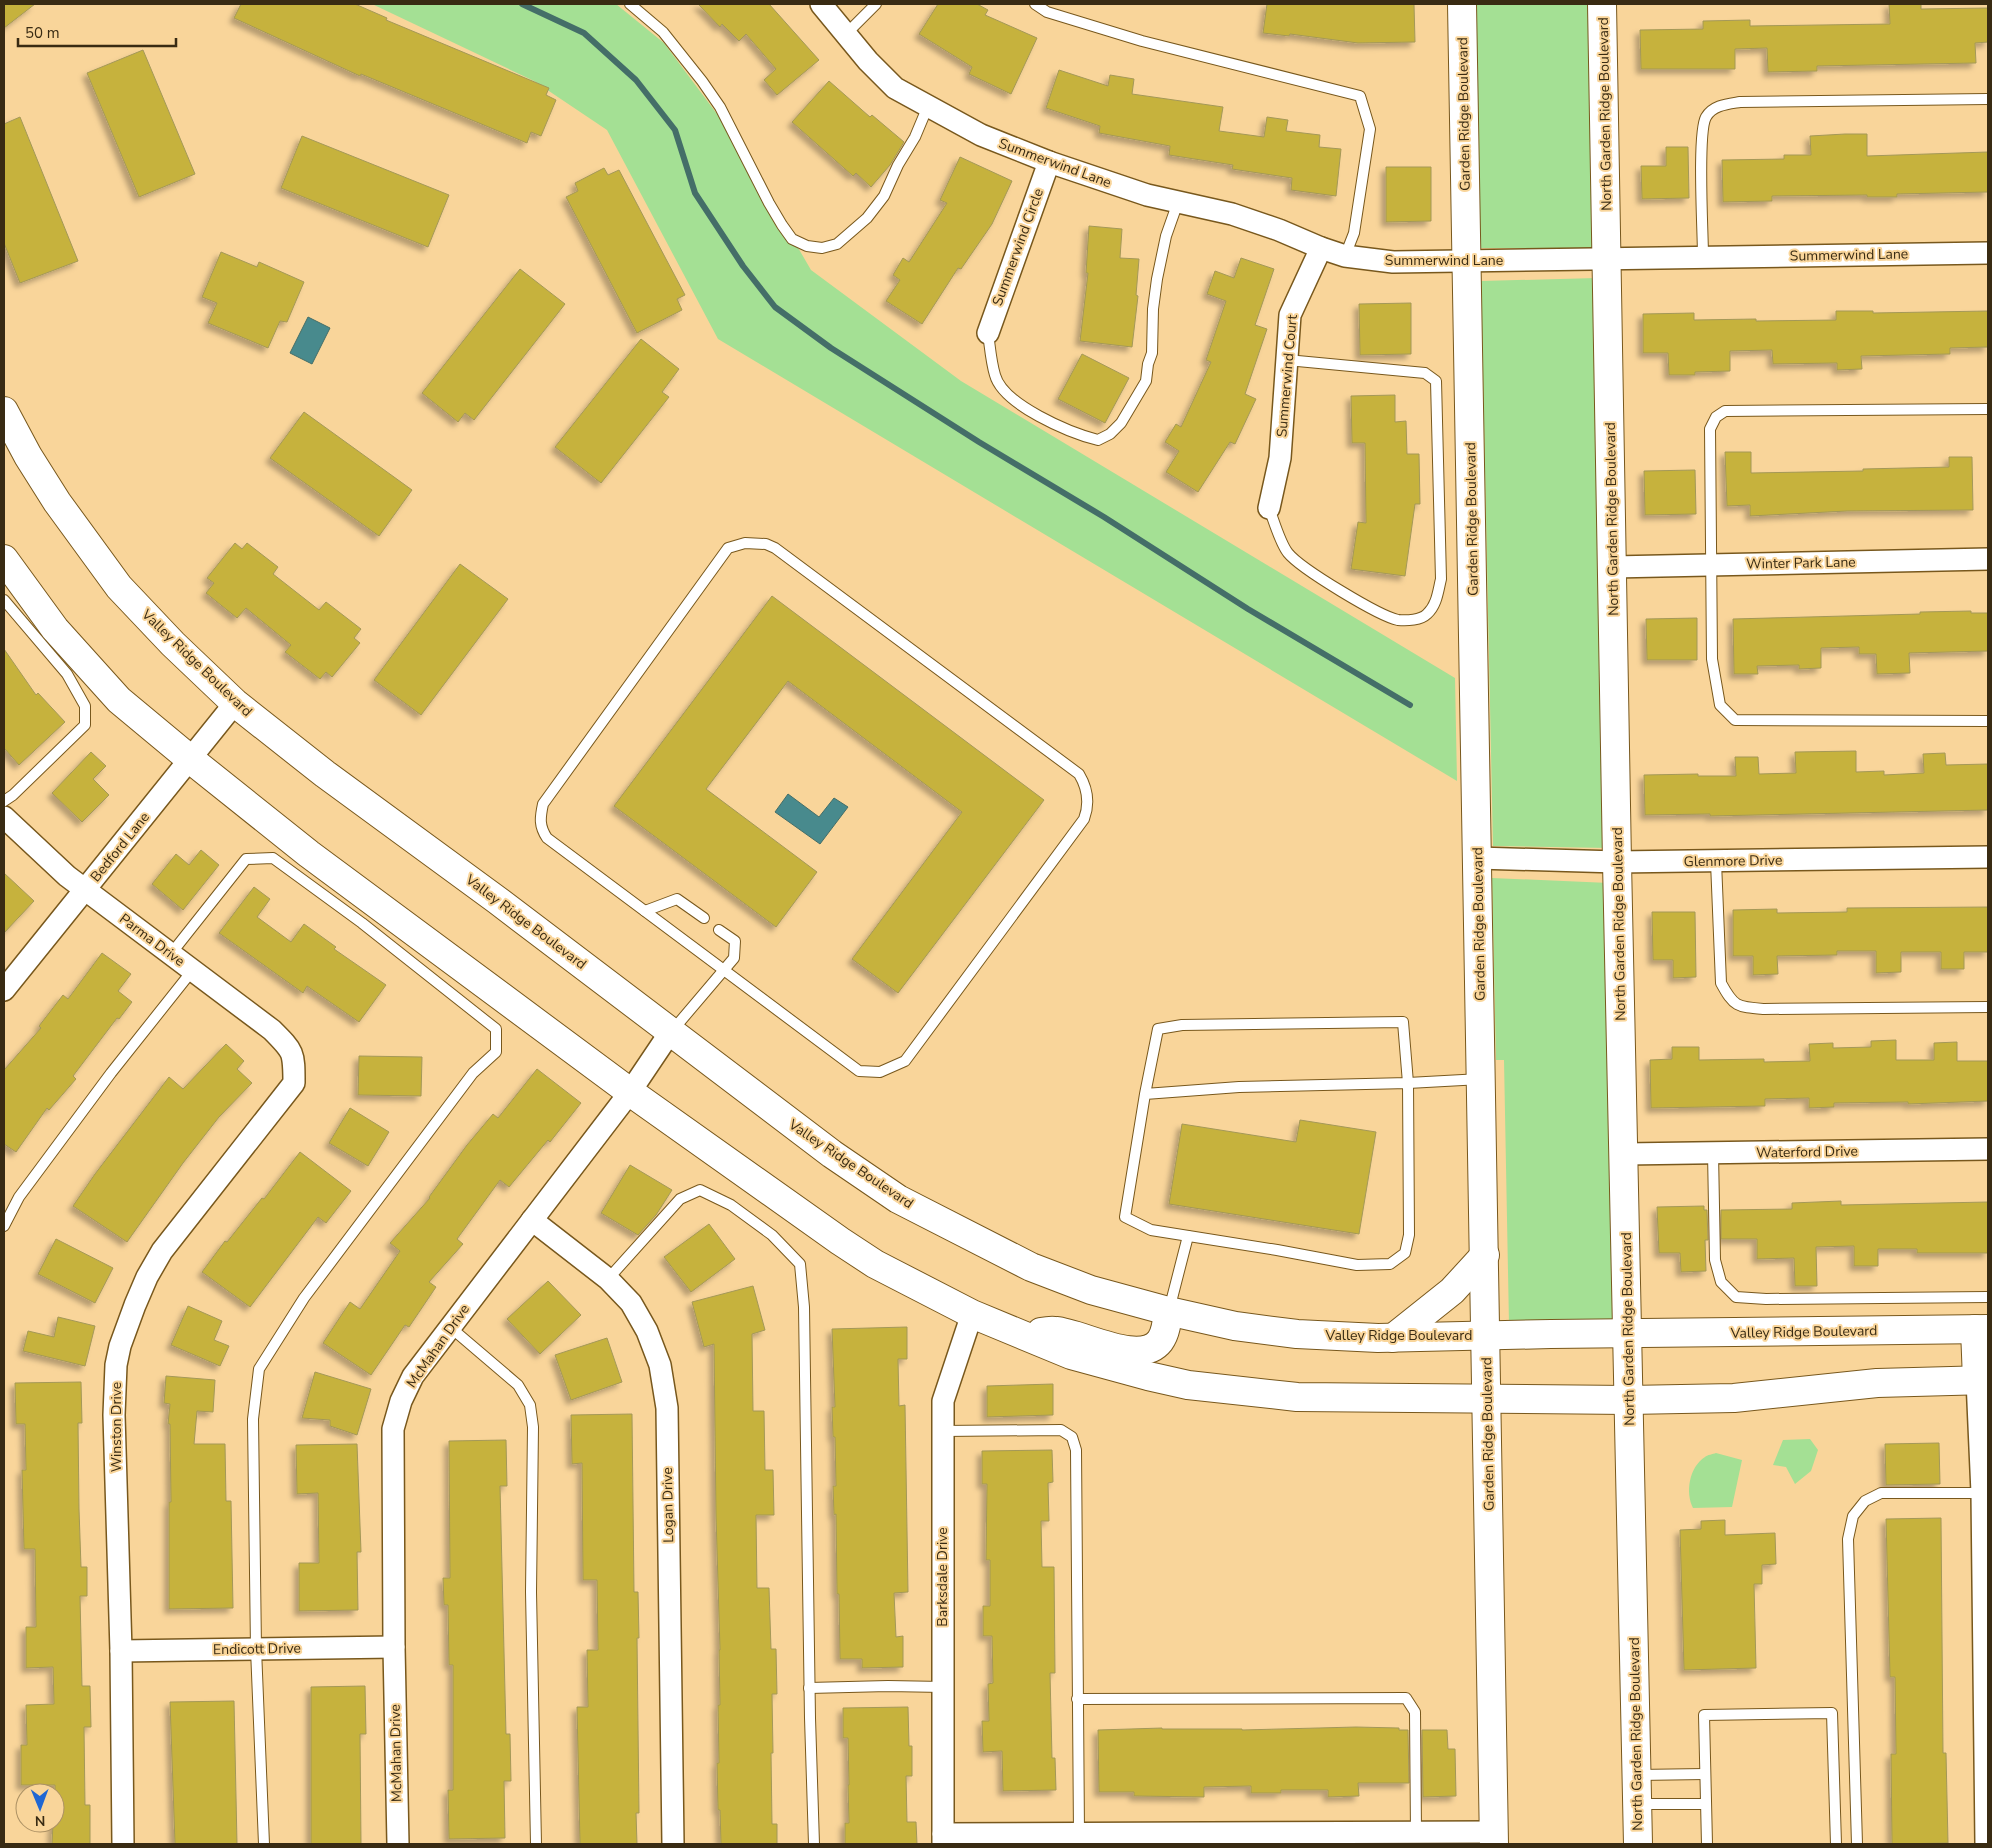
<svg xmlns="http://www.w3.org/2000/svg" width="1992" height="1848" font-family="'Nunito Sans',sans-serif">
  <defs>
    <filter id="shadow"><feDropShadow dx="-4.5" dy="4.5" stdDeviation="2.5" flood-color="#0004"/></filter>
  </defs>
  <rect width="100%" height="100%" fill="#f9d59a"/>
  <g fill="#a4e094">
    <path d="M372,4H616L664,43L732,134L811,270L961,381L1455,678L1457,781L718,339L607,130L534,81Z"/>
    <path d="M1475,4H1591L1596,248H1480Z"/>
    <path d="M1596,278L1608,848L1493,846L1481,281Z"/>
    <path d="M1492,878L1609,883L1618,1321L1509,1324L1504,1060H1496Z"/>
    <path d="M1810,1439L1818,1450L1811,1471L1795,1484L1786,1467L1773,1465L1783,1440Z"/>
    <path d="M1716,1453L1742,1460L1732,1507L1693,1508C1685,1493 1689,1467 1705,1457C1707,1455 1713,1454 1716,1453Z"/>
  </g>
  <g fill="#488a8d" stroke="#446e68">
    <path d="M308,317L330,328L312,364L290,353Z"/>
    <path d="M788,794L819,817L834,798L848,807L820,844L775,812Z"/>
  </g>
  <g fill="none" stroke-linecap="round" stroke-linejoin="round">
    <path stroke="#446e68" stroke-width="6" d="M522,4L584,33L636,80L675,130L695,193L743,266L775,307L831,348L979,442L1104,517L1248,609L1410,705"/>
  </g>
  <g fill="#c6b23d" stroke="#a49858" filter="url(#shadow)">
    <path d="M4,4H35L4,28Z"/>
    <path d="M241,4H355L387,18L386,20L549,88L546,95L556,100L541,136L531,132L527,143L361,74L360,76L234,18Z"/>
    <path d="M698,4H769L819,60L777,95L764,80L776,69L746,34L739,41L722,24L720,27Z"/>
    <path d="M938,4H977L988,10L985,15L1037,38L1011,94L969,74L972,67L919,34Z"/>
    <path d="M1267,4H1414L1415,42L1358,43L1290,34L1289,36L1263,33Z"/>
    <path d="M1889,4H1921V9L1988,8V42L1975,43L1976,63L1817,66V71L1768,72L1767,48L1735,49V69H1641L1640,30L1703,29V21L1750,20V26L1890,24Z"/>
    <path d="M143,50L195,174L139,197L87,73Z"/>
    <path d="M1059,70L1108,86L1110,75L1134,79L1132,94L1223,107L1219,131L1264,137L1267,117L1288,120L1286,131L1320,135L1319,147L1341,149L1336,196L1291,190L1292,178L1232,169L1233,165L1169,155L1170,146L1099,133L1100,126L1046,108Z"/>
    <path d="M829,81L870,117L872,115L904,142L890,165L871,187L856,173L853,176L792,122Z"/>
    <path d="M20,117L78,261L20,283L4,243V124Z"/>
    <path d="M1845,134H1867V156L1988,152V192L1897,194V197H1867V195L1772,196V201L1723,202L1722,160L1784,159V155H1811L1810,136Z"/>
    <path d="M302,136L449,195L428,247L281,188Z"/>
    <path d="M1666,147H1688L1689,198L1642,199L1641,166H1666Z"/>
    <path d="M960,157L1012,181L992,224L961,269L958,268L922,324L886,301L900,280L893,275L903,258L909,262L947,203L940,200Z"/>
    <path d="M1386,167H1431V221L1386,222Z"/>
    <path d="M604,168L608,175L619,170L685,295L677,299L682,310L637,333L566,197L578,191L575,183Z"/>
    <path d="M1089,226L1122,229L1120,258L1139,259L1136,295L1138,296L1132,347L1080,341L1088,273H1086Z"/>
    <path d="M221,252L257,267L259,262L304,282L287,322L280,321L268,348L208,323L217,303L202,297Z"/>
    <path d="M1241,258L1274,269L1255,325L1267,329L1245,394L1256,399L1235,444L1230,442L1198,492L1166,472L1179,451L1165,442L1176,424L1181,427L1211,362L1206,360L1226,301L1207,294L1215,271L1234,278Z"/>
    <path d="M520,269L565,304L474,420L465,413L458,422L422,393Z"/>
    <path d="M1411,303V354L1360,355L1359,304Z"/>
    <path d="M1836,311H1873V313L1988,311V347L1950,348V354L1861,356L1862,369L1837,370V363L1773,364L1772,350L1730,351V371L1695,372V375H1669L1668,353H1643V314L1694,313V320L1756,319V321L1836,320Z"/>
    <path d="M641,339L679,369L662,392L669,397L601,483L555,447Z"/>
    <path d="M1082,354L1129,378L1105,423L1058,399Z"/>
    <path d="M1395,395V422L1406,421L1407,454H1419L1420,504H1415L1405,576L1351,569L1358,522L1366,523L1365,443H1352L1351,396Z"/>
    <path d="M304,412L412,490L379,536L270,458Z"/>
    <path d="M1725,452H1751V473L1863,471V469L1949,467V457H1972L1973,510L1847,511L1750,516V505L1727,506Z"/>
    <path d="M1695,470L1696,514L1645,515L1644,471Z"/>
    <path d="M235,543L242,549L247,543L278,567L273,574L319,610L326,602L361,629L354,638L360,643L332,677L326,672L320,679L285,652L291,645L246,608L237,618L206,593L214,583L207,578Z"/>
    <path d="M460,564L508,599L421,715L374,680Z"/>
    <path d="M772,596L1044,800L898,993L852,959L962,812L788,681L706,789L817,872L776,927L614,806Z"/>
    <path d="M1971,611V613H1988V651L1909,653L1910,673L1877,674L1876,654H1859V647L1821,648V668L1799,669V665L1757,666L1758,674H1734L1733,619L1920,614V612Z"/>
    <path d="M1697,618V660H1647L1646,619Z"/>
    <path d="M4,649L36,695L38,693L65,722L19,765L4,748Z"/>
    <path d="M1856,751V772L1884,771V775L1924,773L1923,754L1945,753L1946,765L1988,764V810L1710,816V814L1645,815L1644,775L1698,774V776H1736L1735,757H1758L1759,774L1796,773L1795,752Z"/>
    <path d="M91,752L106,766L93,779L109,795L82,822L52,793Z"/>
    <path d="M201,850L219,865L183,910L152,884L176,854L189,865Z"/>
    <path d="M4,873L34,901L4,933Z"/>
    <path d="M254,887L270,899L257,917L291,942L304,924L336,947L334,949L386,985L359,1022L307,986L303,993L219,933Z"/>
    <path d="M1988,907V952H1964V969H1941V952H1901V972L1876,973V951H1837V955L1777,956L1778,974L1753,975V956H1733V910L1777,909V913L1847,912V908Z"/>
    <path d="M1652,912H1695L1696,977L1673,978V960H1653Z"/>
    <path d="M102,953L131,974L118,991L132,1002L119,1019L117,1018L73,1076L76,1079L49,1110L47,1108L16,1152L4,1144V1070L41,1028L39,1026L63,995L68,999Z"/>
    <path d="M1896,1040V1060H1934V1043L1957,1042V1061H1988V1101L1908,1104V1102L1834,1103V1107L1809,1108V1098L1765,1099V1106L1651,1108L1650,1060L1672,1059V1047H1699V1060L1764,1059V1062L1810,1061L1809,1044L1833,1043V1048L1871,1047V1041Z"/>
    <path d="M226,1044L244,1061L237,1069L252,1083L219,1117L183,1163L127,1242L73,1206L95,1174L169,1077L183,1089Z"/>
    <path d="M359,1056L422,1057L421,1096L358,1095Z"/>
    <path d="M537,1069L581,1103L550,1142L548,1140L509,1187L500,1180L457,1239L463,1244L429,1282L436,1287L409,1327L405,1325L371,1375L323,1343L350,1302L360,1309L400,1251L390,1243L430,1198L429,1197L467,1145L493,1114L498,1118Z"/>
    <path d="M350,1108L389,1132L368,1166L329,1143Z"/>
    <path d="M1300,1120L1376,1132L1359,1234L1169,1204L1182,1124L1296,1142Z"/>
    <path d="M300,1152L351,1191L326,1223L318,1217L250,1307L202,1272L225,1241L227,1242L262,1198L264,1199Z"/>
    <path d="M630,1165L672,1190L656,1215L638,1235L601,1213Z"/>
    <path d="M1841,1201V1205L1988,1202V1253H1917V1249H1878V1266H1854V1246L1816,1247L1817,1286H1795L1794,1258L1757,1259V1239H1721V1210L1792,1209V1203Z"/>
    <path d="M1704,1206V1210H1707L1708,1240H1705L1706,1271L1681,1272L1680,1253H1659L1657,1207Z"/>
    <path d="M709,1224L735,1259L691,1292L664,1257Z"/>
    <path d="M56,1239L113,1268L95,1303L38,1274Z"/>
    <path d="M548,1281L581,1315L540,1354L507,1319Z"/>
    <path d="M753,1286L765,1330L752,1334L753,1411H764L765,1470H773L774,1515H756L757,1588H769L771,1649H776L777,1694H772L773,1753H771L772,1824H777V1844H721L720,1810H718L717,1763H719L718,1705H720L719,1650H720L716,1516L714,1344L704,1347L692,1302Z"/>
    <path d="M188,1306L222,1321L214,1340L229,1346L220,1366L171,1345Z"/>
    <path d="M58,1317L95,1326L85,1366L23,1351L28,1331L54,1337Z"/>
    <path d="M907,1327V1359H898L899,1406L905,1405L908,1592L894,1593L896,1637L903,1636V1667L862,1668V1659H840L839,1594H837L836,1514L834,1515L833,1486H836L835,1437H833L832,1407H835L832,1329Z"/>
    <path d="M607,1338L622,1382L571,1400L555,1355Z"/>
    <path d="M315,1372L371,1389L357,1435L330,1426V1420L302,1418Z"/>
    <path d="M166,1376L215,1380L213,1412L197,1411L194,1444H225L226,1501H231L233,1608L169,1609V1502H171L170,1424H168L170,1404L164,1403Z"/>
    <path d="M81,1382L82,1423H78L79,1509L81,1567H87V1596H80L82,1686H90L91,1727H84L85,1805H90V1844H52L53,1823H55V1785H21V1745H27L26,1705L54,1704L53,1667L26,1668V1627H36L35,1549H24L22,1470H26L25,1424H16L15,1383Z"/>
    <path d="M1053,1384V1415L987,1417V1386Z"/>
    <path d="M632,1414L634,1592H638L639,1638H637L639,1813H636L637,1844H580L577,1707H588L587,1650H598L597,1580H583L582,1463L572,1464L571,1415Z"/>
    <path d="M506,1440L507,1486H500L506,1734H510L511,1781H504L505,1838L449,1839L448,1790H453V1665H449L448,1605H444L443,1578H450L449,1441Z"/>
    <path d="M1939,1443L1940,1484L1886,1485L1885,1444Z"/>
    <path d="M357,1444L361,1552H357L358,1610L299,1611V1563H319L318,1493L297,1494L296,1445Z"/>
    <path d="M1052,1450L1053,1482L1048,1483L1049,1521H1041L1042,1567H1054L1055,1673H1050L1052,1758H1055L1056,1790L1003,1791L1002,1751L983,1752L982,1721H989L988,1684L993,1683L992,1636H983V1606H990V1560H986L987,1484H982V1451Z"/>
    <path d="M1941,1518L1943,1753H1946L1948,1843L1892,1844L1891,1754H1896L1895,1677H1890L1886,1519Z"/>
    <path d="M1725,1520V1535L1775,1533L1776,1564L1762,1565V1584H1754L1756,1668L1684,1670L1680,1530L1701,1529V1521Z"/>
    <path d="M365,1686L366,1734H360L361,1844H311V1687Z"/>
    <path d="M234,1701L237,1844H175L170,1702Z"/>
    <path d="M908,1707L909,1746H912V1776H906L907,1822H916L917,1844H845V1823H849L848,1785H849L848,1738H843V1708Z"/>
    <path d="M1356,1727L1399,1728V1730H1408L1409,1783H1358L1359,1796L1328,1797V1790H1281V1793H1251V1786L1204,1787V1797L1134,1796V1792H1099L1098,1730L1162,1728V1729H1242V1730Z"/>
    <path d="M1422,1730H1447L1448,1749H1455L1456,1796L1423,1797Z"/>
  </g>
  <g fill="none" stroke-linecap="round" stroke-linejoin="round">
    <defs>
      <g id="lane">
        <path d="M630,4L663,32L702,81L720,107L769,203L782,225L792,239L807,246L822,248L837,244L867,218L884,196L898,165L915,137L928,106"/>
        <path d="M1035,4L1047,12L1142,41L1360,96L1370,129L1354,233L1345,256"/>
        <path d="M846,34L876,4"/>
        <path d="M1703,256C1703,232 1697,133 1706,117C1713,105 1728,104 1740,102L1988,99"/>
        <path d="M988,333C990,347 991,362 995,375C1003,405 1070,433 1098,440L1110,434L1121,423L1146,381L1148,364L1152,353L1153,309L1157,279L1166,236L1178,202"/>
        <path d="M1988,409L1725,411L1716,417L1710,429L1712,659L1720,705L1735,720L1988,721"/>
        <path d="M1269,508C1274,521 1280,543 1288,553C1301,569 1379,616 1398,620C1407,621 1421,620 1427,614C1437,605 1438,591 1441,579L1436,381L1425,373L1287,360"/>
        <path d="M745,543L766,544L775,548L1079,774C1088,789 1090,803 1084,819L905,1061L880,1072L859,1071L547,838C539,826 540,818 543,804L728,548Z"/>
        <path d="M4,600L67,674L85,706V725L13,795L4,801"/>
        <path d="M1716,862L1721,983C1734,1007 1737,1007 1764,1009L1988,1007"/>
        <path d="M645,911L677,899L704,918"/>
        <path d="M170,955L246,859L273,858L362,923L496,1029V1052L473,1073L304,1298L259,1369L253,1419L256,1649L264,1844"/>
        <path d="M672,1031L734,958L735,941L719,930"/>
        <path d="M1145,1094L1158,1029L1182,1025L1403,1022L1408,1083L1409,1235L1405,1253L1390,1264L1357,1265L1277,1250L1151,1230L1125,1217L1145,1094L1239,1087L1408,1083L1481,1079"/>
        <path d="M1713,1153L1715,1260L1721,1282L1736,1297L1766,1299L1988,1297"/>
        <path d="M4,1226L19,1197L111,1073L192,971"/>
        <path d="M608,1279L680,1199L700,1190L731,1205L772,1235L800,1264L804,1307L810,1718L814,1844"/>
        <path d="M1169,1310L1188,1236"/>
        <path d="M450,1327L518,1385L530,1405L533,1427L531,1592L536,1844"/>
        <path d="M942,1431L1061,1430L1072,1437L1076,1450L1079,1833"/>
        <path d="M809,1688L888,1686L943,1687"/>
        <path d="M1077,1699L1406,1698L1415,1712L1416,1833"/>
        <path d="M1638,1775L1705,1774"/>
        <path d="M1638,1804H1706"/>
        <path d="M1707,1844L1704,1715L1832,1713L1836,1844"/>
        <path d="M1857,1844L1848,1539L1853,1516L1865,1501L1881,1493H1982"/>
      </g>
      <g id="street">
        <path d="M821,4L868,61L895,88L981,135L1049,162L1147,195L1232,214L1279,230L1321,248L1345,256L1393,262L1988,253"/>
        <path d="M988,333L1049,162"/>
        <path d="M1269,508L1280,458L1290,315L1321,248"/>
        <path d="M1613,567L1988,559"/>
        <path d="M4,817L67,876L272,1030C294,1052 294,1052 294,1083L162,1251L147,1277L135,1305L120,1346L116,1365L114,1415L121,1651L123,1844"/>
        <path d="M1478,858L1617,862L1988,857"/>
        <path d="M4,990L235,703"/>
        <path d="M1625,1154L1988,1149"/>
        <path d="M532,1220L608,1279L631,1303L647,1331L660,1365L667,1408L673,1844"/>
        <path d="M1977,1380L1982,1493L1986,1844"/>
        <path d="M121,1651L394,1647"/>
        <path d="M943,1834L1494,1832"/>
        <path d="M398,1844L394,1647L393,1429L401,1401L413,1376L630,1092L671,1031"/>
        <path d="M943,1844V1401L972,1314"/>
      </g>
      <g id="secondary">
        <path d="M1462,4L1494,1844"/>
        <path d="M1602,4L1617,862L1638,1844"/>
        <path d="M4,411L28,456L57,502L119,587L173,644L235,703L325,774L497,900L832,1154L898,1199L1031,1267L1091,1290L1168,1311L1235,1326L1297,1334L1378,1338L1551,1334L1988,1329"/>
        <path d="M4,559L55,629L119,700L190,759L309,854L630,1092L840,1241L875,1264L972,1314L1071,1355L1148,1376L1188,1385L1297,1397L1629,1400L1734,1398L1877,1383L1988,1380"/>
        <path d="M1975,1329L1977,1380"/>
        <path d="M1041,1332C1046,1331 1051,1330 1056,1331C1082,1333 1140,1367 1160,1341C1166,1333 1167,1321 1168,1311"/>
        <path d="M1393,1338L1452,1291L1485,1255"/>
      </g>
    </defs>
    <use href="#lane" stroke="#78581d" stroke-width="12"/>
    <use href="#street" stroke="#78581d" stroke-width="24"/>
    <use href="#secondary" stroke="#78581d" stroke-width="30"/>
    <use href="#lane" stroke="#fff" stroke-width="10"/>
    <use href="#street" stroke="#fff" stroke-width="21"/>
    <use href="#secondary" stroke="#fff" stroke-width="28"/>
  </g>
  <g text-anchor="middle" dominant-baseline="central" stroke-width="4" stroke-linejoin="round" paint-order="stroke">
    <g font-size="14" fill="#392b13" stroke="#f9d59a">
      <text transform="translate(1464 114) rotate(-91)">Garden Ridge Boulevard</text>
      <text transform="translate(1605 114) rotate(-91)">North Garden Ridge Boulevard</text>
      <text transform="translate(1055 163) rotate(20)">Summerwind Lane</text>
      <text transform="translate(1018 247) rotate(-70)">Summerwind Circle</text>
      <text transform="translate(1849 255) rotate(-1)">Summerwind Lane</text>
      <text x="1444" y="260">Summerwind Lane</text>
      <text transform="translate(1287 376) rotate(-85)">Summerwind Court</text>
      <text transform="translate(1472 519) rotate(-91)">Garden Ridge Boulevard</text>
      <text transform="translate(1612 519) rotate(-91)">North Garden Ridge Boulevard</text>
      <text transform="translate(1801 563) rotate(-1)">Winter Park Lane</text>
      <text transform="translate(197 663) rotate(44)">Valley Ridge Boulevard</text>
      <text transform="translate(120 847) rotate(-51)">Bedford Lane</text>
      <text transform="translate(1733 861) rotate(-1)">Glenmore Drive</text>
      <text transform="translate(526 922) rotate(37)">Valley Ridge Boulevard</text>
      <text transform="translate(1479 924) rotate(-91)">Garden Ridge Boulevard</text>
      <text transform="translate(1619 924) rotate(-91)">North Garden Ridge Boulevard</text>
      <text transform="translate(152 940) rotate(37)">Parma Drive</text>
      <text transform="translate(1807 1152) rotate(-1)">Waterford Drive</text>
      <text transform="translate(851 1164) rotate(34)">Valley Ridge Boulevard</text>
      <text transform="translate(1628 1329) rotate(-91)">North Garden Ridge Boulevard</text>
      <text transform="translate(1804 1332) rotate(-1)">Valley Ridge Boulevard</text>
      <text x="1399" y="1335">Valley Ridge Boulevard</text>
      <text transform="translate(438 1346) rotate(-55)">McMahan Drive</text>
      <text transform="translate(116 1427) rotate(-90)">Winston Drive</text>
      <text transform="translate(1488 1434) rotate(-91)">Garden Ridge Boulevard</text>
      <text transform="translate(668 1505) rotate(-91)">Logan Drive</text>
      <text transform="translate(942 1577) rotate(-90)">Barksdale Drive</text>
      <text transform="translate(257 1649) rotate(-1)">Endicott Drive</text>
      <text transform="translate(1636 1734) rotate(-91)">North Garden Ridge Boulevard</text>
      <text transform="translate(396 1753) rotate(-91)">McMahan Drive</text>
    </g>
  </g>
  <rect width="1992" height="1848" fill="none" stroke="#392b13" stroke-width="10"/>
  <g transform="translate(40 1808) rotate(179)"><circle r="24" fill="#f9d59a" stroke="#ac9164"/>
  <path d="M0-4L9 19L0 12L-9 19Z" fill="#2067d2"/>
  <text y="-8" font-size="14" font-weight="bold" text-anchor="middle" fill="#392b13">N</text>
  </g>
  <path d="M18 38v8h158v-8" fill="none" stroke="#392b13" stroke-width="2.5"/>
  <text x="25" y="38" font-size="15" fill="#392b13" stroke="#f9d59a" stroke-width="4" paint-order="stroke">50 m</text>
</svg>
